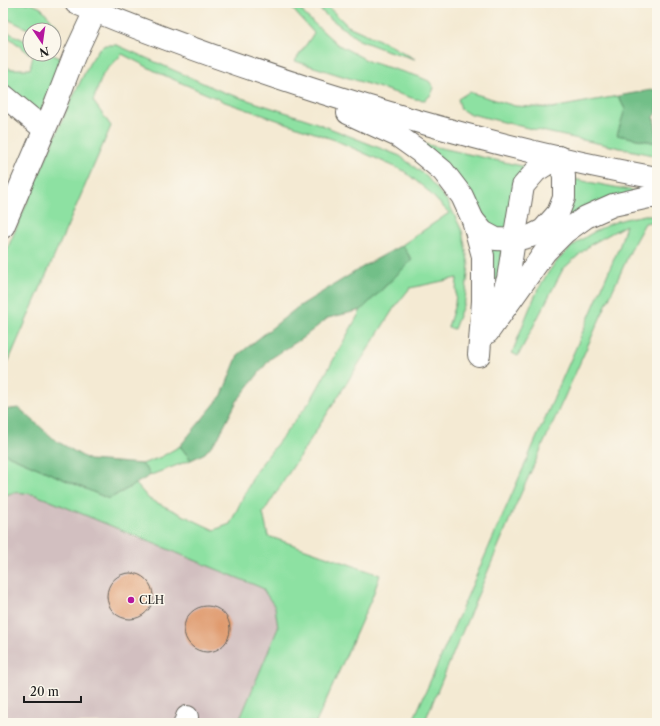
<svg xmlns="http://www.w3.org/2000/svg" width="660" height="726" font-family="'Libre Caslon Text',serif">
  <rect width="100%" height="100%" fill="#fbf7ec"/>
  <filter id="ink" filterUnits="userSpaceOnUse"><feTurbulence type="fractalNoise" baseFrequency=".025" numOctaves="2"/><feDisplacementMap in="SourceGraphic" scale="8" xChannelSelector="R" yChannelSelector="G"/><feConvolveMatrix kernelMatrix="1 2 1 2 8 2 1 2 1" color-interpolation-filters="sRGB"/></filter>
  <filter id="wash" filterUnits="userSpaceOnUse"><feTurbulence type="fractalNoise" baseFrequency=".012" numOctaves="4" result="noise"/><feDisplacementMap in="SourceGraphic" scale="16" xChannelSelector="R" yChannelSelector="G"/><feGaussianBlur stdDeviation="0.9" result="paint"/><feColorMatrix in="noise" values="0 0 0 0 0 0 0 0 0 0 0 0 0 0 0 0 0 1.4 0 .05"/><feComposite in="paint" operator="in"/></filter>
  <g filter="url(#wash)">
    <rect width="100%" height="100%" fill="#f4ead3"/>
    <path fill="#d2bfc0" d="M3,453L338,597L285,723H3Z"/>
    <g fill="#8de1a2" stroke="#547e5f">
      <path d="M3,3H30L41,8L59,28L58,35H54V30H30L3,17Z"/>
      <path d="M287,3H296L305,15L337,44L370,62L417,76L429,81L434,88L431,95L425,100L415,99L295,61L314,33Z"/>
      <path d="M313,3H324L348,26L388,44L415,59L385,50L359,40L327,16Z"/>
      <path d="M3,30L30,43V54L7,36L3,34Z"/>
      <path d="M105,45H117L223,92L309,120L400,156L426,176L448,202L462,231L469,265L465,300L454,329L448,327L455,304L457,278L410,288L394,308L334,403L263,513L268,536L380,575L373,595L316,723H242L240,719L278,628L275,607L262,588L36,495C25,493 12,490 3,497V453L109,499L136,484L149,499L214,530L230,524L256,471L311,400L361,310L412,260L402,245L449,213L427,190L404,171L335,140L225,102L159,73L122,54L103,74L93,101L111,126L3,374V259L67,109L89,64L98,50Z"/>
      <path d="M31,54H52L61,59L40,115L3,88V64L10,69H30L33,56Z"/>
      <path d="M469,92L515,106L552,108L618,96L625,109L618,135L657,143V156L532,129L467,113L461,109L458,99Z"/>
      <path d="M419,143L526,167L508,235L497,233Z"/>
      <path d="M573,179L640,192L548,234Z"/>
      <path d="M645,215H657V221L645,223L634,243L514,509L424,723H412L574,352L620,245L626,225L590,245L563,269L518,356L512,353C522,329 530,303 543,281C559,252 588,232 618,221C627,218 636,217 645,215Z"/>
      <path d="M486,242L506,249L497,280L487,294Z"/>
      <path d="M180,446L191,460L151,475L142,464L161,457Z"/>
    </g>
    <g fill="#72bf88" stroke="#476e52">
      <path d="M657,89V113L654,117L656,129L657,130V143L617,135L625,109L618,96Z"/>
      <path d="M402,245L412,260L361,310L328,318L301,339L270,359L237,401L218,438L205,453L191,460L180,446L222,395L238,355L298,307L366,265Z"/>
      <path d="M19,408L55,440L89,460L142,464L151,475L109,499L3,453V410Z"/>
    </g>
    <g id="blocks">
      <g fill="#de9567">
        <circle cx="130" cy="596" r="23"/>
        <circle cx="207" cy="629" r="23"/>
      </g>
    </g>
  </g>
  <g filter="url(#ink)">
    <use href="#blocks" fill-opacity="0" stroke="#68645c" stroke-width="1"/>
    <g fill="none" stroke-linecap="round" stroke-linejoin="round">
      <defs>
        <g id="minor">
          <path d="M76,3C154,36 234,64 314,90C427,126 541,157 657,178"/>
          <path d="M3,95L44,129"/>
          <path d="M348,113L398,136L419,151L443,171L462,196L473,220L483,256V301L479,355"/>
          <path d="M473,220L483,232L496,239L514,240L531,236L543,230L558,213L564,198V176L558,157"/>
          <path d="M3,227L56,103L74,56L95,11"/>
          <path d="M499,305L508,279L514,240L523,186L536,171L558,157"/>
          <path d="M488,332L545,252L565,232L586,217L613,205L649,197H657"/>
          <path d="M185,723L187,717"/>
        </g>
      </defs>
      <use href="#minor" stroke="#68645c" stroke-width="24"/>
      <use href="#minor" stroke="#fff" stroke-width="22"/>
    </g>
  </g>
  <circle fill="#b5179e" stroke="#fbf7ec" stroke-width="1.5" cx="131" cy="600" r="4"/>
  <g text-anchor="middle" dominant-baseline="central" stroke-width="3" stroke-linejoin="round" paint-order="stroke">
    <g font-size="11" fill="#1c1c1c" stroke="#fbf7ec" text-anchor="start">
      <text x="139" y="600">CLH</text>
    </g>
  </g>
  <rect width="660" height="726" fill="none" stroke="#fbf7ec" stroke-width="16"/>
  <g transform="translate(42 42) rotate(167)"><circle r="19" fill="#fbf7ec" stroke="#a29f99"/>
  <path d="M0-3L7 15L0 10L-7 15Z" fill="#b5179e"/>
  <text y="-6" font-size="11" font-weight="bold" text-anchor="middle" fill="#1c1c1c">N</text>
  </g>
  <path d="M24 696v6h57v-6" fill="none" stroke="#1c1c1c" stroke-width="2"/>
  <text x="30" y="696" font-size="12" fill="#1c1c1c" stroke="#fbf7ec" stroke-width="3" paint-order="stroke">20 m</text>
</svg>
